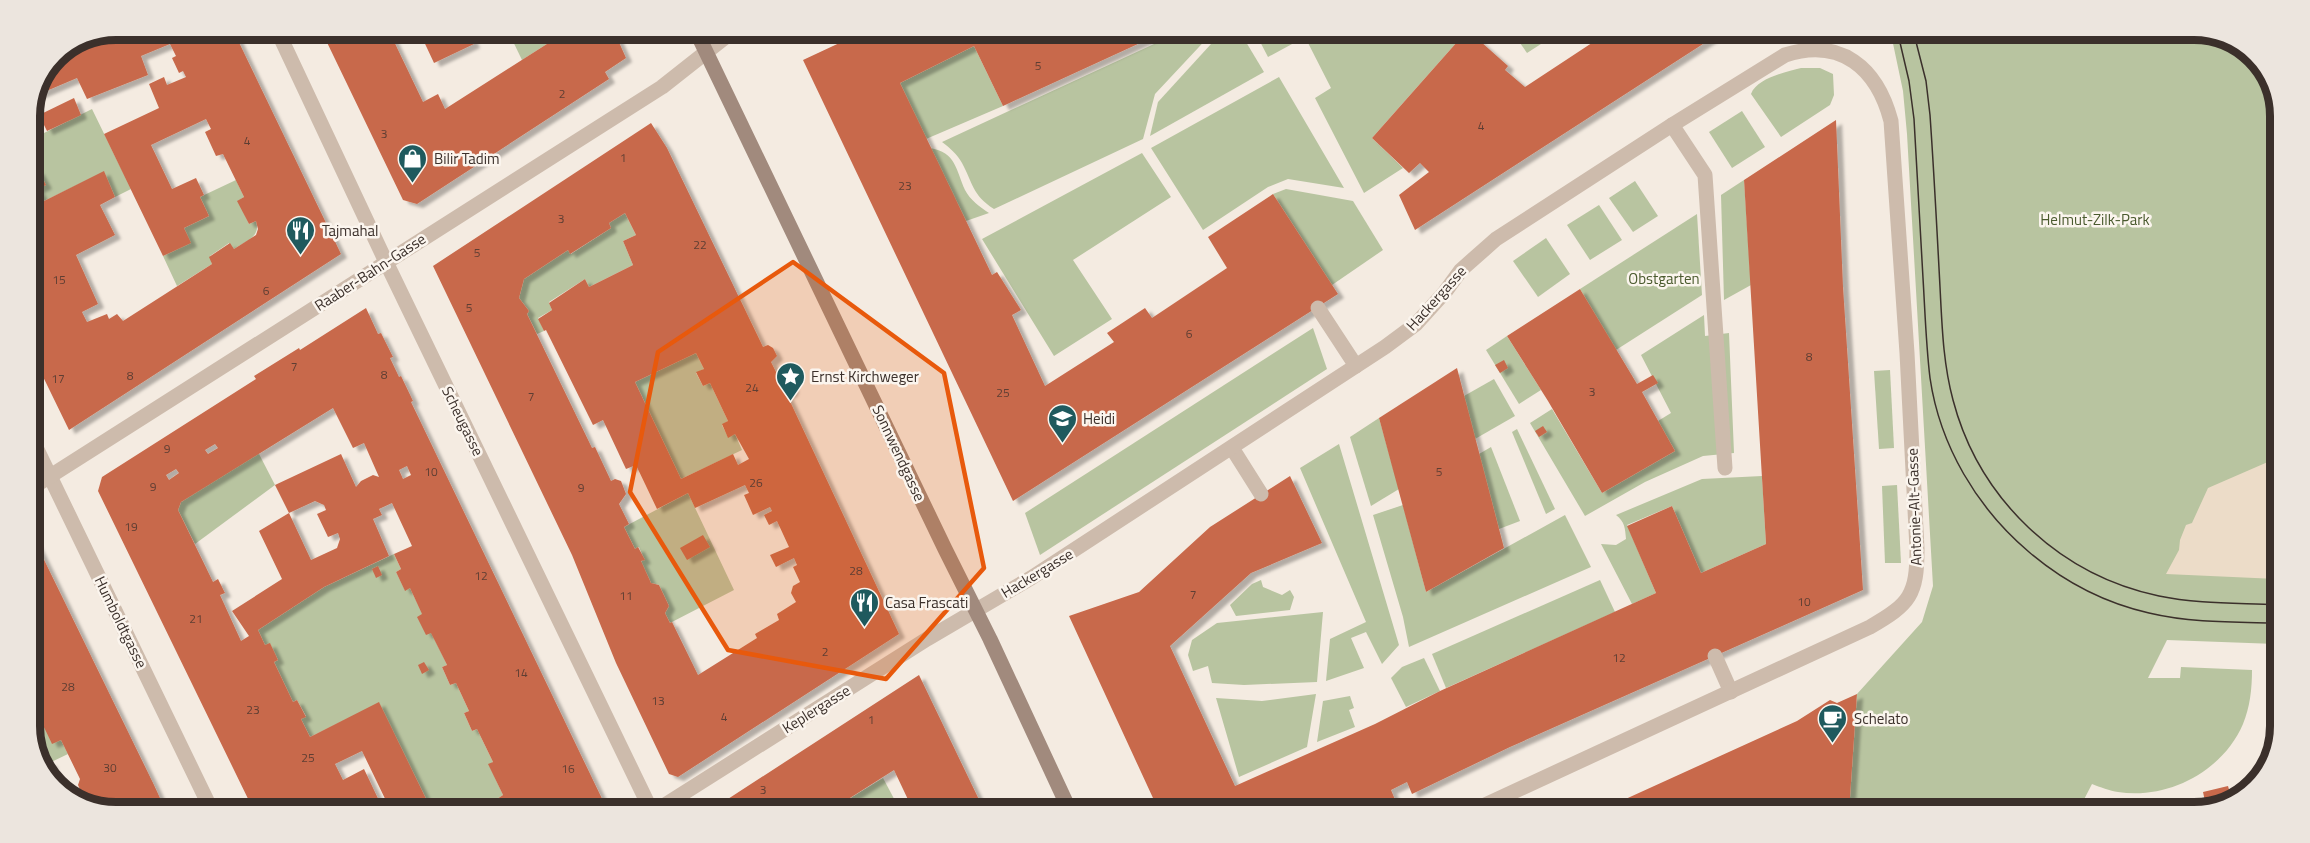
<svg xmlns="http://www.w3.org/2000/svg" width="2310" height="843" font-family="'Titillium Web',sans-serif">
  <defs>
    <filter id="shadow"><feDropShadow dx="6" dy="4" stdDeviation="1.5" flood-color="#0004"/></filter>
  </defs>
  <rect width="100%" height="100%" fill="#f4ebe1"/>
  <g fill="#b8c4a0">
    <path d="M508,31H545L550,42L522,60Z"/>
    <path d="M1180,32H1213L1155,94L1143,139L994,209C972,195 973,183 962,163C957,154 950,148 942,142Z"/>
    <path d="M1222,32H1240L1264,72L1150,136L1158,102Z"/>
    <path d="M1255,32L1465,33L1372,138L1403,168L1364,193L1315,98L1331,88L1305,37L1268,57Z"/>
    <path d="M1513,33H1558L1527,53Z"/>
    <path d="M1891,34H2221L2262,64L2280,111L2276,644L2167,640L2148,678H2180L2181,667L2252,670C2252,689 2250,707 2243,724C2223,771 2168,800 2118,792C2110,791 2100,787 2092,784L2077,813L1849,812L1857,694L1922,622L1933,586L1907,134L1903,91Z"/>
    <path d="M974,46L1003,106L926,139L900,83Z"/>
    <path d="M1801,68H1820L1833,74L1834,95L1830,105L1781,137L1751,94C1757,78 1786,72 1801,68Z"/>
    <path d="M1279,77L1344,188L1288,179L1268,187L1203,230L1151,148Z"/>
    <path d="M92,109L131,189L115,197L104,172L44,201L38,189L45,185L39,170L30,172V140Z"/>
    <path d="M1742,111L1765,147L1732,168L1709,132Z"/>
    <path d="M930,148C956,152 956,170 965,190C970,200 980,207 989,213L966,221Z"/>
    <path d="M1142,153L1171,197L1073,260L1112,319L1054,356L982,239Z"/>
    <path d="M236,180L244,197L238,201L249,224L256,221C261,237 246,241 234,249L229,243L210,256L212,264L177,286L163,256L190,243L184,228L209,216L200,197Z"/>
    <path d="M1744,180L1751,285L1724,300L1721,195Z"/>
    <path d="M1635,181L1658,216L1633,232L1609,198Z"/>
    <path d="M1286,189L1353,201L1383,250L1332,285L1273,194Z"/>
    <path d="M1599,205L1622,240L1590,260L1567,225Z"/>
    <path d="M625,213L636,235L623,241L633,265L589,287L585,279L549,302L552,310L538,318L544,331L537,334L527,314L529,311L519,298L524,279L568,250L571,254L611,228L609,223Z"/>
    <path d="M1697,214L1702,295L1616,350L1580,289Z"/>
    <path d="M1546,238L1570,274L1538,297L1513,261Z"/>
    <path d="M1704,315L1705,336L1729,333L1734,453L1703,456L1645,482L1585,516L1530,423L1552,409L1602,493L1675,451L1658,421L1671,413L1641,355Z"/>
    <path d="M1313,328L1327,369L1040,555L1025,513Z"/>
    <path d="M1507,336L1541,390L1519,404L1486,350Z"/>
    <path d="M696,353L704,369L696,373L703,386L710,383L728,421L722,425L728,437L735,434L742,450L681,479L635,382Z"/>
    <path d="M1890,370L1894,448L1879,449L1874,371Z"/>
    <path d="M1494,379L1515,416L1475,439L1464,396Z"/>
    <path d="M1379,418L1399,489L1371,506L1350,437Z"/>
    <path d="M1517,429L1555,509L1546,514L1512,432Z"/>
    <path d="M1339,444L1399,645L1382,664L1366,632L1351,638L1364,668L1326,681L1330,639L1366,622L1300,468Z"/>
    <path d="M1491,447L1520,521L1499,529L1479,454Z"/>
    <path d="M258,452L275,485L195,544L178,510L181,502Z"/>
    <path d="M1762,476L1766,544L1701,573L1672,506L1627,525L1656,593L1632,604L1601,544L1616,545L1626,539C1625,528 1625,522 1616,515L1702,479Z"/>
    <path d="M1897,485L1901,563H1885L1882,486Z"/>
    <path d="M688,493L734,590L670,623L665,613L669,606L659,585L651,583L641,562L644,559L639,547L635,549L624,527Z"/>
    <path d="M1403,505L1426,592L1565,515L1591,567L1409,647L1403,617L1373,515Z"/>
    <path d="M394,554L401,569L396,572L405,590L410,588L447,665L442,667L450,685L456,683L469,711L464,713L472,731L477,729L493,762L489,765L503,795L482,809H431L379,703L310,737L301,719L306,716L297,700L293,702L274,662L278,660L270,644L265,645L258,630L324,587Z"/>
    <path d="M1261,580L1263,587L1282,595L1290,590L1294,597L1290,610L1236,616L1230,605L1252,584Z"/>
    <path d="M1600,580L1615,612L1446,688L1432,654Z"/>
    <path d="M1323,612L1317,682L1244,685L1212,683L1208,666L1193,671L1188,655L1192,640L1217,623Z"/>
    <path d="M1424,658L1440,691L1406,707L1391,678L1402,667Z"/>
    <path d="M1316,694L1307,747L1239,777L1216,698L1262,701Z"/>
    <path d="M1350,696L1354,708L1349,710L1355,727L1317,742L1323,701Z"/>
    <path d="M30,698L52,743L61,740L68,754L43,766L30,732Z"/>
    <path d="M883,778L900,810C879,810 866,811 849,799Z"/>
  </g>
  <path fill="#ecdcc8" d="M2277,458V579L2166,574L2179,550L2180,540L2186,525L2192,523L2208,488Z"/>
  <g fill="#c8694b" fill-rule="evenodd" filter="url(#shadow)">
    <path d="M117,30H233L341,254L69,430L30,350V173L38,170L46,185L38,189L44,201L104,171L115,197L100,205L115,235L76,255L98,304L82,312L87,322L107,314L109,319L117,314L123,321L212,264L209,257L230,243L234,249L256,235L258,229L256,221L249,224L237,201L244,197L223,154L216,156L205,132L211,129L206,119L151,145L172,189L196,178L204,195L200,197L209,216L184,228L191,243L163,256L104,134L159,108L149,84L164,77L167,85L186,77L183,71L179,73L172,58L176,56L170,44L141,56L148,75L87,99L77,78L37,95L56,55Z"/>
    <path d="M321,30L389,31L423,102L438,94L445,109L550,42L545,31H614L626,58L605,72L609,79L417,204L403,200Z"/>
    <path d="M419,31H468L474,44L434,63Z"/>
    <path d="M863,32H1164L1003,106L974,46L900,83L992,275L997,272L1021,310L1012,315L1045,386L1114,342L1107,333L1145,308L1152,318L1227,268L1208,237L1273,194L1338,294L1013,501L803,60Z"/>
    <path d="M1465,33H1471L1508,66L1505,70L1525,87L1607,33H1720L1415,230L1399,195L1429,172L1420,163L1409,173L1372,138Z"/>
    <path d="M74,98L81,115L47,131L39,115Z"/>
    <path d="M1836,120L1843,287L1863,590L1510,747L1412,794L1407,782L1391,790L1396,802L1375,811H1368L1364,803L1349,809L1350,811H1159L1069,616L1139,592L1210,527L1290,476L1322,543L1251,573L1170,646L1235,786L1375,724L1440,691L1656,593L1627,526L1672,506L1701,573L1766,544L1744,180Z"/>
    <path d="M651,123L667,148L763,347L768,345L773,348L777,356L771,362L780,380L784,378L789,381L793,388L791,393L787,395L899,634L678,777L669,774L616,663L572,555L433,266ZM625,213L636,235L623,241L633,265L589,287L585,279L549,303L552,310L538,319L544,331L546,330L593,425L603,420L626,469L636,465L657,509L688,493L695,508L745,485L749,493L744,495L753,515L770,507L772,511L764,515L769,525L777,521L789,547L770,555L776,567L794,558L797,565L793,567L800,582L793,586L791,593L796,602L777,614L779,620L755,634L757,638L698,675L672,622L670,623L665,613L669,606L659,585L651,583L641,561L645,560L638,547L635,549L624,527L629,524L619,504L626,494L621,481L615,479L611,481L595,447L592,448L527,314L529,311L519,298L524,279L568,250L570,254L611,228L609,223ZM696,353L704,369L696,372L703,386L710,383L728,421L722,424L728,438L735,434L749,459L738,465L733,454L681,479L635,382Z"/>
    <path d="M1580,289L1637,384L1653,375L1658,383L1642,392L1675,451L1602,493L1548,401L1507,336Z"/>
    <path d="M366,308L378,334L381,333L393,357L390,358L399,377L401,376L413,401L411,402L606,807L603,810L482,809L503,795L488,764L493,762L477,729L472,731L464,713L469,711L456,683L450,685L442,667L447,665L431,633L426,635L417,617L422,614L410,588L405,591L396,572L401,569L394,554L412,546L392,503L379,509L382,515L373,519L389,556L324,587L258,630L265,645L270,643L278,660L274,662L293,702L297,700L306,717L301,719L310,737L379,702L431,809H390L362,751L335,764L343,780L364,769L383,809H253L98,491L102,477L256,379L254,376L299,348L300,350ZM333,408L353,448L364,443L379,477L373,475L361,481L356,487L341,454L275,485L289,513L315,501L324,505L326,510L317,514L328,537L338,533L340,539L337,548L311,560L289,513L259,531L282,579L232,611L249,636L241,641L220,595L225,593L218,579L213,582L178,510L181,502ZM215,444L218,448L208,454L205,450ZM407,466L411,475L403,479L399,470ZM176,469L179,473L169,480L166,475Z"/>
    <path d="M1504,360L1508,368L1500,373L1495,365Z"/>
    <path d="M1457,368L1504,548L1426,592L1379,418Z"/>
    <path d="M1543,426L1547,432L1539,437L1535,431Z"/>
    <path d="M30,531L154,785L165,809H89L78,785L80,779L61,740L52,744L30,698Z"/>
    <path d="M703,535L710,547L687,560L680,548Z"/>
    <path d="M378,566L382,575L376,578L372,569Z"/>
    <path d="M424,662L429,670L422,674L418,665Z"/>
    <path d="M919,675L984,810H907L912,808L894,770L831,810H711Z"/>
    <path d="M1857,694L1849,812H1597L1797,721L1830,700L1837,703Z"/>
    <path d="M51,762L55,784L48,779L43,766Z"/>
    <path d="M2228,786L2232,800L2194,813H2185L2184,810L2206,806L2203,792Z"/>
  </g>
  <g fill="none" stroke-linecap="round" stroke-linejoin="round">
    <g stroke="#cdbbac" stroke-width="15">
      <path d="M1672,125L1705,175L1725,468"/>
      <path d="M1318,308L1356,366"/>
      <path d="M1232,448L1261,494"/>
      <path d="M1715,656L1731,692"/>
    </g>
    <g stroke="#cdbbac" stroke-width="15">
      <path d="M277,30L386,262L651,810"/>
      <path d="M30,435L211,809"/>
      <path d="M30,489L662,87L733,31"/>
      <path d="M657,810L927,639L1031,578L1385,347L1416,324L1445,292L1461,270L1496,239L1672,125L1785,55C1841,37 1877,68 1891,121L1907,353L1917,549C1917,595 1910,604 1870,627L1472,811"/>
    </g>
    <path stroke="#a18a7d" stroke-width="15" d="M696,31L945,549L990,639L1070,811"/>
    <g stroke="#3b302b" stroke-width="1.5">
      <path d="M1898,34L1909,81L1914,119C1917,172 1920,225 1923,278C1925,311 1926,345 1930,378C1940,446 1977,508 2029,552C2063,581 2105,603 2149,613C2191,623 2234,622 2276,623"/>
      <path d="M1914,34L1926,81L1930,115C1934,172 1937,230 1940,287C1942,325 1943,363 1953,400C1979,499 2059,575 2159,596C2197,604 2237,603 2276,605"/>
    </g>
  </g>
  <path fill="#e8590c" fill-opacity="0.2" stroke="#e8590c" stroke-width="4.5" stroke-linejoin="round" d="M793,262L944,373L984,568L886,679L728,650L630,492L658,352Z"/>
  <defs>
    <symbol id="shop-pin" viewBox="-11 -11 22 30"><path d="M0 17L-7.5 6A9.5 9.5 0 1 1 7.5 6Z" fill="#1f5a5e" stroke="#fbf5ee"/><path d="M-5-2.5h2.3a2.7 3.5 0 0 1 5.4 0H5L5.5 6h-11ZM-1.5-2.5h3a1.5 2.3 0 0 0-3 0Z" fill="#fff"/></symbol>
    <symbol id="restaurant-pin" viewBox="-11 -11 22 30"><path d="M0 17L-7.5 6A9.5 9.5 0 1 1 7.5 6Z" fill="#1f5a5e" stroke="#fbf5ee"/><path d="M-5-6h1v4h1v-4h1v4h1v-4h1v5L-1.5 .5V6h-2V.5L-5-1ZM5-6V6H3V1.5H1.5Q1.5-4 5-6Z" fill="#fff"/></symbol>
    <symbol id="sight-pin" viewBox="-11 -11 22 30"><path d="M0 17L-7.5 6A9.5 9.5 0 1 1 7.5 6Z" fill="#1f5a5e" stroke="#fbf5ee"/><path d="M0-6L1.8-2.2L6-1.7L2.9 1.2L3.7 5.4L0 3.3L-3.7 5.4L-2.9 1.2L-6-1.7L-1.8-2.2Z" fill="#fff"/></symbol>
    <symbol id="school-pin" viewBox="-11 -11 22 30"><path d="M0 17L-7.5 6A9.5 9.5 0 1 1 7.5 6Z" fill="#1f5a5e" stroke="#fbf5ee"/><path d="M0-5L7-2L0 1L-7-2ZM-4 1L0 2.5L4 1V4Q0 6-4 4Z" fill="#fff"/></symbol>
    <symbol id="cafe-pin" viewBox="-11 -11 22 30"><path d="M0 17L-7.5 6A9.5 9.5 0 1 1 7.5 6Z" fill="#1f5a5e" stroke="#fbf5ee"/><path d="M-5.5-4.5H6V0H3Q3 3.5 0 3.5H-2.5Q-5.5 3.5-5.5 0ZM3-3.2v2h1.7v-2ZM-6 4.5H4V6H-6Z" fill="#fff"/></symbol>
  </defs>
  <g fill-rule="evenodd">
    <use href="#shop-pin" x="396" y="142" width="33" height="45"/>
    <use href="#restaurant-pin" x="284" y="214" width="33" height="45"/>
    <use href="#sight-pin" x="774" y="360" width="33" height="45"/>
    <use href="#school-pin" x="1046" y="402" width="33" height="45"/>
    <use href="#restaurant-pin" x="848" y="586" width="33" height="45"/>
    <use href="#cafe-pin" x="1816" y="702" width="33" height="45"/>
  </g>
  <g text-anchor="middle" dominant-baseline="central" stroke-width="5" stroke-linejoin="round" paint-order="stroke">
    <g font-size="12" fill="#5e3e33">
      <text x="1038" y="65">5</text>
      <text x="562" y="93">2</text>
      <text x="1481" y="125">4</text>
      <text x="384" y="133">3</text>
      <text x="247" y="140">4</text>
      <text x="623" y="157">1</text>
      <text x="905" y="185">23</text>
      <text x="561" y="218">3</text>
      <text x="700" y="244">22</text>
      <text x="477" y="252">5</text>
      <text x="59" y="279">15</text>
      <text x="266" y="290">6</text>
      <text x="469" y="307">5</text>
      <text x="1189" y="333">6</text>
      <text x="1809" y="356">8</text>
      <text x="294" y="366">7</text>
      <text x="384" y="374">8</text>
      <text x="130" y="375">8</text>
      <text x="58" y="378">17</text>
      <text x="752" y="387">24</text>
      <text x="1592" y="391">3</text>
      <text x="1003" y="392">25</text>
      <text x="531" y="396">7</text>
      <text x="167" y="448">9</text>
      <text x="431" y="471">10</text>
      <text x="1439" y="471">5</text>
      <text x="756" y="482">26</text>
      <text x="153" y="486">9</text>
      <text x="581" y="487">9</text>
      <text x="131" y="526">19</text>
      <text x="856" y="570">28</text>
      <text x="481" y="575">12</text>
      <text x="1193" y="594">7</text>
      <text x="626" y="595">11</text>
      <text x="1804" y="601">10</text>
      <text x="196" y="618">21</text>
      <text x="825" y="651">2</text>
      <text x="1619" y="657">12</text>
      <text x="521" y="672">14</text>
      <text x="68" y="686">28</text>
      <text x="658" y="700">13</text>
      <text x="253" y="709">23</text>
      <text x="724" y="716">4</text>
      <text x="871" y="719">1</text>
      <text x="308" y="757">25</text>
      <text x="110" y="767">30</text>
      <text x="568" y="768">16</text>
      <text x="763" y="789">3</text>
    </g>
    <g font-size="15" fill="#3b302b" stroke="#fbf5ee" text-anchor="start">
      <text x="434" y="158">Bilir Tadim</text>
      <text x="322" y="230">Tajmahal</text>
      <text x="811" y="376">Ernst Kirchweger</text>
      <text x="1083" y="418">Heidi</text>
      <text x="885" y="602">Casa Frascati</text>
      <text x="1854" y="718">Schelato</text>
    </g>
    <g font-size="15" fill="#4a5a2e" stroke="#fbf5ee">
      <text x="2095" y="219">Helmut-Zilk-Park</text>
      <text x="1664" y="278">Obstgarten</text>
    </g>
    <g font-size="15" fill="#3b302b" stroke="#fbf5ee">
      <text transform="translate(370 272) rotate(-33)">Raaber-Bahn-Gasse</text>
      <text transform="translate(1436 298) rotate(-48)">Hackergasse</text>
      <text transform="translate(463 421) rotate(64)">Scheugasse</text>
      <text transform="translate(899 453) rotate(65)">Sonnwendgasse</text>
      <text transform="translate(1914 507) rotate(-92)">Antonie-Alt-Gasse</text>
      <text transform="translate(1037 573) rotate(-31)">Hackergasse</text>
      <text transform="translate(121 622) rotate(64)">Humboldtgasse</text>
      <text transform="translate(816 709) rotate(-32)">Keplergasse</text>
    </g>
  </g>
  <path d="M0 0H2310V843H0ZM116 40H2194A76 76 0 0 1 2270 116V726A76 76 0 0 1 2194 802H116A76 76 0 0 1 40 726V116A76 76 0 0 1 116 40Z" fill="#ece5de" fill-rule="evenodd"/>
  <path fill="none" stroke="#3b302b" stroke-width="8" d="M116 40H2194A76 76 0 0 1 2270 116V726A76 76 0 0 1 2194 802H116A76 76 0 0 1 40 726V116A76 76 0 0 1 116 40Z"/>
</svg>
